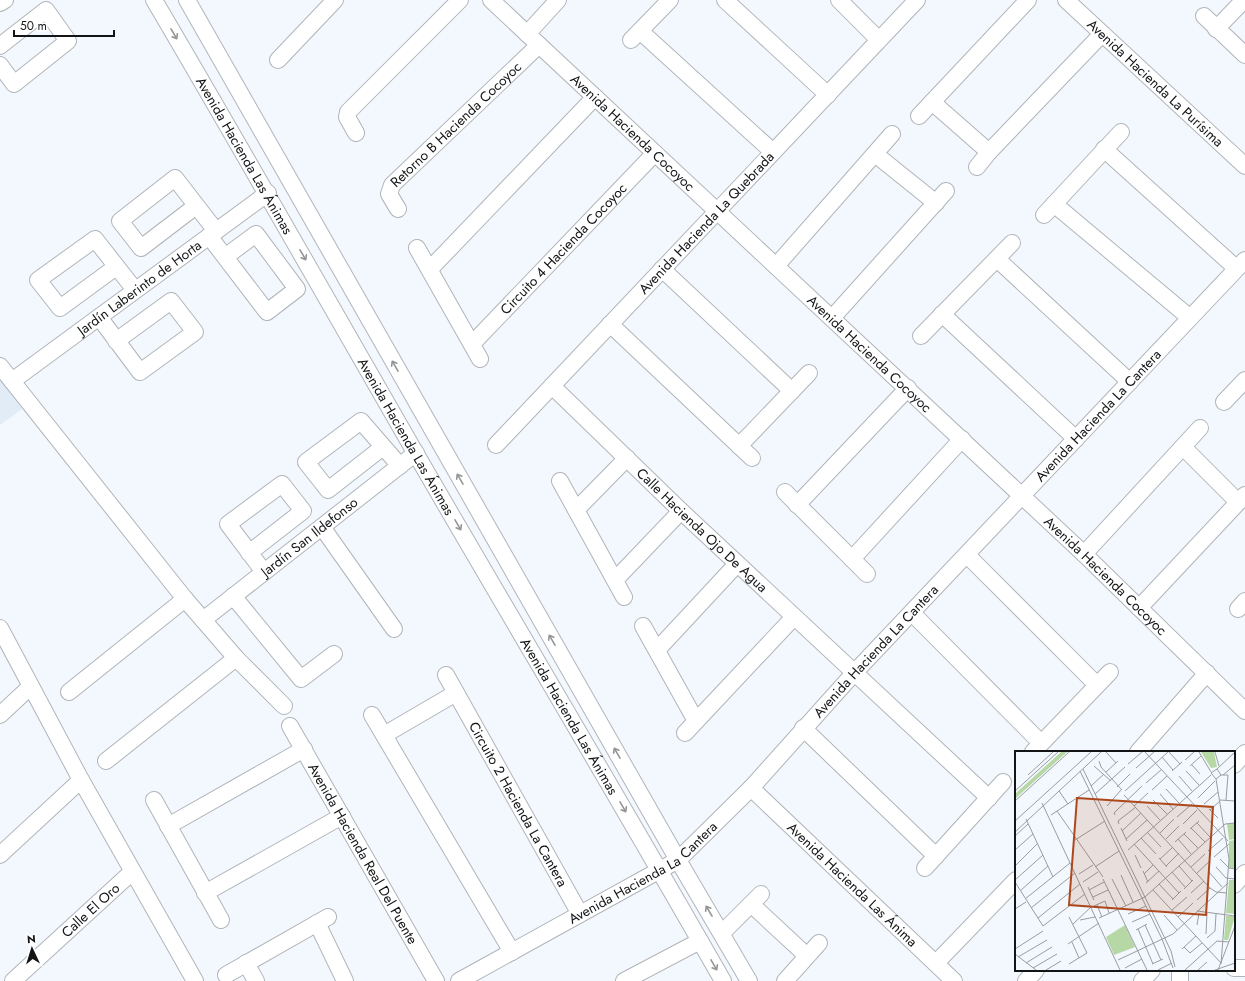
<svg xmlns="http://www.w3.org/2000/svg" width="1245" height="981" font-family="Jost,sans-serif">
  <rect width="100%" height="100%" fill="#f3f8fe"/>
  <path fill="#e2ecf7" d="M0,380L22,409L0,425Z"/>
  <g fill="none" stroke-linecap="round" stroke-linejoin="round">
    <defs>
      <g id="minor">
        <path id="s1" d="M154,0C243,151 329,303 416,454C518,630 622,804 723,981"/>
        <path d="M187,0L678,860L749,981"/>
        <path id="s2" d="M491,0L1084,554L1245,711"/>
        <path d="M725,0L828,95"/>
        <path d="M839,0L879,40"/>
        <path id="s3" d="M1066,0L1245,166"/>
        <path d="M0,3L5,0"/>
        <path d="M1204,16L1245,55"/>
        <path d="M1216,29L1244,0"/>
        <path d="M640,31L773,152"/>
        <path d="M527,34L558,0"/>
        <path d="M631,40L670,0"/>
        <path d="M0,46L46,10L68,41L14,84L0,65"/>
        <path d="M278,60L335,0"/>
        <path d="M932,102L989,152"/>
        <path d="M919,116L1028,0"/>
        <path d="M356,133L347,117L348,112L460,0"/>
        <path d="M1104,149L1236,268"/>
        <path d="M875,154L936,203"/>
        <path d="M977,167L989,152L1102,34"/>
        <path d="M1054,204L1189,317"/>
        <path d="M196,206L141,248L120,221L175,178L216,231"/>
        <path id="s4" d="M398,209L389,194L392,185L539,45"/>
        <path d="M1044,215L1121,132"/>
        <path d="M209,236L267,312L297,289L256,234L225,257"/>
        <path d="M417,248L480,359"/>
        <path d="M997,259L1130,382"/>
        <path d="M776,266L892,134"/>
        <path d="M116,267L60,308L38,280L95,239L135,290"/>
        <path d="M430,269L595,97"/>
        <path d="M662,269L792,391"/>
        <path d="M942,314L1076,439"/>
        <path d="M99,317L140,372L195,332L171,301L116,341"/>
        <path d="M832,318L946,191"/>
        <path d="M610,324L752,458"/>
        <path d="M921,336L1012,243"/>
        <path id="s5" d="M472,344L655,153"/>
        <path d="M0,366L185,599L236,658L284,706"/>
        <path id="s6" d="M12,381L268,193"/>
        <path id="s7" d="M552,386L681,511L989,798"/>
        <path d="M1224,402L1245,380"/>
        <path id="s8" d="M496,445L917,0"/>
        <path d="M739,446L809,373"/>
        <path d="M383,447L328,490L306,462L361,421L400,466"/>
        <path d="M1183,447L1238,502"/>
        <path d="M560,481L624,597"/>
        <path d="M785,492L867,574"/>
        <path d="M797,505L908,388"/>
        <path d="M576,510L627,458"/>
        <path d="M322,527L394,629"/>
        <path d="M249,553L303,511L282,484L228,524L264,572"/>
        <path d="M1084,554L1200,428"/>
        <path d="M967,555L1097,685"/>
        <path d="M852,559L962,439"/>
        <path d="M615,580L681,511"/>
        <path d="M233,596L301,679L334,654"/>
        <path d="M1139,608L1245,495"/>
        <path d="M1238,609L1245,601"/>
        <path d="M912,613L1041,743"/>
        <path id="s9" d="M203,620L416,453"/>
        <path d="M643,626L696,721"/>
        <path d="M0,628L81,780L195,981"/>
        <path d="M657,650L737,564"/>
        <path id="s10" d="M446,675L580,914"/>
        <path d="M69,692L185,599"/>
        <path d="M0,715L30,687"/>
        <path d="M372,715L512,952"/>
        <path id="s11" d="M290,726L436,981"/>
        <path d="M803,728L936,856"/>
        <path d="M685,733L794,617"/>
        <path d="M384,735L456,693"/>
        <path d="M1033,752L1110,672"/>
        <path d="M1138,752L1207,673"/>
        <path d="M106,761L236,658"/>
        <path d="M1234,765L1245,753"/>
        <path id="s12" d="M751,788L954,981"/>
        <path d="M154,800L221,920"/>
        <path d="M168,826L304,749"/>
        <path d="M0,855L81,780"/>
        <path d="M925,868L1003,782"/>
        <path d="M1234,885L1245,873"/>
        <path d="M205,893L342,816"/>
        <path d="M751,904L807,956"/>
        <path d="M317,923L345,981"/>
        <path d="M722,933L761,894"/>
        <path d="M246,963L256,981"/>
        <path d="M936,963L1016,880"/>
        <path d="M1234,968H1245"/>
        <path d="M226,975L328,917"/>
        <path id="s13" d="M13,981L132,872"/>
        <path id="s14" d="M459,981L678,860L751,788L855,672L1245,260"/>
        <path d="M624,981L700,941"/>
        <path d="M785,981L819,943"/>
        <path d="M1026,981L1036,970"/>
        <path d="M1142,981L1152,970"/>
        <path d="M1180,981V970"/>
      </g>
    </defs>
    <use href="#minor" stroke="#b0b5ba" stroke-width="18"/>
    <use href="#minor" stroke="#fff" stroke-width="16"/>
  </g>
  <defs><path id="oneway-shaft" d="M-6 0H5M1.5-3L5.5 0L1.5 3" fill="none" stroke-width="1.6" stroke-linecap="round" stroke-linejoin="round"/></defs>
  <g stroke="#949596">
    <use href="#oneway-shaft" transform="translate(174 34) rotate(60)"/>
    <use href="#oneway-shaft" transform="translate(303 255) rotate(60)"/>
    <use href="#oneway-shaft" transform="translate(395 366) rotate(-120)"/>
    <use href="#oneway-shaft" transform="translate(460 479) rotate(-120)"/>
    <use href="#oneway-shaft" transform="translate(458 525) rotate(60)"/>
    <use href="#oneway-shaft" transform="translate(552 640) rotate(-120)"/>
    <use href="#oneway-shaft" transform="translate(617 753) rotate(-120)"/>
    <use href="#oneway-shaft" transform="translate(623 807) rotate(60)"/>
    <use href="#oneway-shaft" transform="translate(709 911) rotate(-121)"/>
    <use href="#oneway-shaft" transform="translate(714 965) rotate(60)"/>
  </g>
  <g text-anchor="middle" dominant-baseline="central" stroke-width="3.5" stroke-linejoin="round" paint-order="stroke">
    <g font-size="14" fill="#121416" stroke="#fff">
      <text stroke="none"><textPath href="#s3" startOffset="122">Avenida Hacienda La Purísima</textPath></text>
      <text stroke="none"><textPath href="#s4" startOffset="115">Retorno B Hacienda Cocoyoc</textPath></text>
      <text stroke="none"><textPath href="#s2" startOffset="194">Avenida Hacienda Cocoyoc</textPath></text>
      <text stroke="none"><textPath href="#s1" startOffset="180">Avenida Hacienda Las Ánimas</textPath></text>
      <text stroke="none"><textPath href="#s8" startOffset="306">Avenida Hacienda La Quebrada</textPath></text>
      <text stroke="none"><textPath href="#s5" startOffset="132">Circuito 4 Hacienda Cocoyoc</textPath></text>
      <text stroke="none"><textPath href="#s6" startOffset="158">Jardín Laberinto de Horta</textPath></text>
      <text stroke="none"><textPath href="#s2" startOffset="518">Avenida Hacienda Cocoyoc</textPath></text>
      <text stroke="none"><textPath href="#s14" startOffset="862">Avenida Hacienda La Cantera</textPath></text>
      <text stroke="none"><textPath href="#s1" startOffset="504">Avenida Hacienda Las Ánimas</textPath></text>
      <text stroke="none"><textPath href="#s7" startOffset="208">Calle Hacienda Ojo De Agua</textPath></text>
      <text stroke="none"><textPath href="#s9" startOffset="135">Jardín San Ildefonso</textPath></text>
      <text stroke="none"><textPath href="#s2" startOffset="842">Avenida Hacienda Cocoyoc</textPath></text>
      <text stroke="none"><textPath href="#s14" startOffset="538">Avenida Hacienda La Cantera</textPath></text>
      <text stroke="none"><textPath href="#s1" startOffset="828">Avenida Hacienda Las Ánimas</textPath></text>
      <text stroke="none"><textPath href="#s10" startOffset="148">Circuito 2 Hacienda La Cantera</textPath></text>
      <text stroke="none"><textPath href="#s11" startOffset="147">Avenida Hacienda Real Del Puente</textPath></text>
      <text stroke="none"><textPath href="#s14" startOffset="214">Avenida Hacienda La Cantera</textPath></text>
      <text stroke="none"><textPath href="#s12" startOffset="140">Avenida Hacienda Las Ánima</textPath></text>
      <text stroke="none"><textPath href="#s13" startOffset="105">Calle El Oro</textPath></text>
    </g>
  </g>
  <g transform="translate(1015 751)">
    <rect width="220" height="220" fill="#f3f8fe"/>
    <path d="M46,1H52L0,48V43ZM186,1H199L202,16L196,17ZM220,72V88L214,89L212,73ZM220,89V117H214V90ZM214,129H220V163L211,162ZM211,165H220L213,189H209ZM110,174L120,196L99,204L91,186Z" fill="#b6d8a4"/>
    <path fill="none" stroke="#999da1" stroke-width="1" d="M91,1L101,12M130,1L213,90M154,1L165,13M184,1L196,21M200,1L204,15M147,6L158,19M170,9L179,1M84,10L86,16L107,39M113,13L127,1M177,14L185,23M79,15L96,30M175,15L186,5M121,17L139,1M68,18L156,200L160,216M202,18L220,1M65,20L147,188L158,217M157,20L167,11M171,20L184,34M91,21L103,10M13,24L38,1M206,24L202,18L196,22L201,28L206,24H213L211,49M208,24L220,14M164,25L177,40M201,28L214,108L206,213M131,32L146,19M76,35L89,23M102,36L115,23M151,38L164,52M137,39L152,25M0,40L43,1M44,40L53,53M110,40L153,1M80,43L110,16M145,43L158,58M109,44L195,137L201,141L212,142M183,47L200,30M138,49L152,63M205,49L220,50M0,50L54,1M27,52L105,219M189,53L203,41M92,55L106,39M119,55L133,42M132,55L145,69M194,58L203,67M195,59L205,50M42,60L88,126M36,64L74,39M100,64L99,62L127,35M162,66L177,53M11,68L38,126M0,70L76,1M182,72L195,86M104,73L103,70L121,56M168,73L182,59M106,77L112,90M176,77L190,91M175,78L184,70M107,80L126,62M0,81L86,1M132,81L146,96M145,82L159,68M169,83L183,97M0,85L13,73M126,87L141,103M111,88L132,69M151,88L164,75M163,88L176,103M60,89L90,70M160,91L171,81M119,93L164,142M0,99L18,83M113,99L196,24M193,100L208,87M120,104L126,117M199,106L214,93M144,107L152,116M145,108L158,96M205,108L214,117L220,118M0,115L22,93M151,115L164,102M164,115L177,130M80,116L104,100M176,116L190,103M201,116L211,127L220,128M128,120L133,131M157,121L170,136M194,121L207,136M182,122L195,110M64,123L78,114M129,123L138,114M106,124L118,151M88,128L132,219M97,128L111,155M0,129L28,104M0,131L28,175L70,143M68,131L83,121M131,132L144,120M144,133L158,148M73,136L79,149M169,138L178,129M74,139L89,131M138,139L206,212M5,140L33,115M176,142L189,130M78,146L93,139M10,148L55,112M157,149L166,140M182,149L195,137M90,150L94,162M82,154L87,166M79,155L90,150M16,157L60,122M0,158L11,151M157,159L172,146M182,160L220,165M113,163L131,155M149,164L162,179M54,166L72,202L54,213M163,166L178,152M23,167L65,133M84,167L130,146L210,73L220,72M65,169L80,166M117,171L135,163M58,173L76,156M130,174L146,209M182,174L184,162M123,178L138,213M121,179L132,173M191,183L192,162M192,187L200,180L201,163M57,191L64,207M53,193L84,172M169,196L175,202L187,192M0,198L28,180M167,198L181,185M0,203L21,219M3,206L32,189M103,209L158,183L213,132M11,212L37,196M137,213L148,208M18,217L42,203M110,217L127,208M31,219L46,210M143,219L157,212M170,219L202,190L214,191M183,219L192,211M200,219L220,212M203,219L220,175"/>
    <path fill="#ad481c" fill-opacity="0.15" stroke="#ad481c" stroke-width="2" d="M62,47L198,56L191,164L54,154Z"/>
    <rect width="220" height="220" fill="none" stroke="#121416" stroke-width="2"/>
  </g>
  <g transform="translate(32 949) rotate(356)" stroke="#ffffff" stroke-width="3" paint-order="stroke">
  <path d="M0-3L7 15L0 10L-7 15Z" fill="#121416"/>
  <text y="-6" font-size="11" font-weight="bold" text-anchor="middle" fill="#121416">N</text>
  </g>
  <path d="M14 30v6h100v-6" fill="none" stroke="#121416" stroke-width="2"/>
  <text x="20" y="30" font-size="12" fill="#121416" stroke="#ffffff" stroke-width="3" paint-order="stroke">50 m</text>
</svg>
